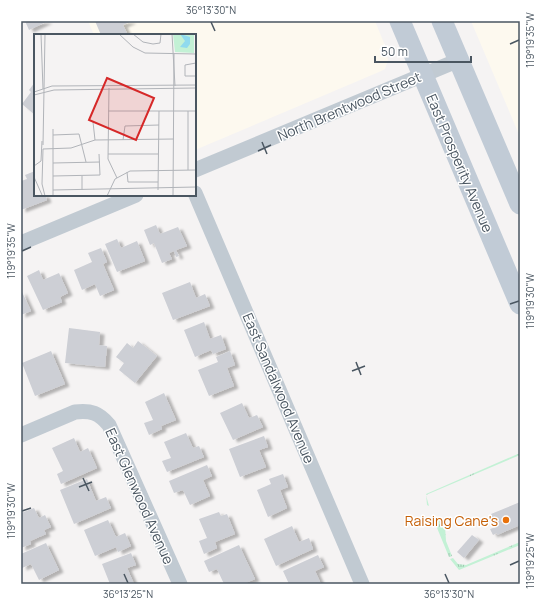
<svg xmlns="http://www.w3.org/2000/svg" width="541" height="605" font-family="Manrope,sans-serif">
  <defs>
    <pattern id="grass-tufts" width="24" height="20" patternUnits="userSpaceOnUse"><rect width="24" height="20" fill="#c3f1d5"/><path d="M3 7l-1-3M5 7V3M7 7l1-3M15 17l-1-3M17 17v-4M19 17l1-3" fill="none" stroke="#a0c6b0"/></pattern>
    <filter id="shadow"><feDropShadow dx="4.5" dy="2.5" stdDeviation="1" flood-color="#0004"/></filter>
  </defs>
  <rect width="100%" height="100%" fill="#f5f3f3"/>
  <g fill="#fdf9ef">
    <path d="M88,21H375L386,48L388,60L385,69L379,72L195,150V35H94Z"/>
    <path d="M471,21H520V137Z"/>
  </g>
  <g fill="url(#grass-tufts)">
    <path d="M520,453V455L426,495L429,506L427,505L426,494Z"/>
    <path d="M439,519H442L445,526L446,541L452,556L449,557L435,523Z"/>
    <path d="M520,542V545L459,570L450,559L453,558L458,564L466,565Z"/>
  </g>
  <g fill="#cdcfd5" filter="url(#shadow)">
    <path d="M25,21H48L29,30Z"/>
    <path d="M95,21H132L123,25L128,35H101Z"/>
    <path d="M35,82V115L22,104L31,92L29,90Z"/>
    <path d="M35,171V195H45L47,200L21,210V181L27,179L25,175Z"/>
    <path d="M156,225L160,234L178,227L187,246L176,250L179,256L176,257L174,251L169,253L172,259L162,263L154,243L150,245L144,230Z"/>
    <path d="M117,239L121,248L137,241L145,261L117,272L105,244Z"/>
    <path d="M101,248L107,262L103,264L114,290L100,296L95,284L82,290L74,270L92,262L88,253Z"/>
    <path d="M39,270L43,280L59,273L68,293L60,297L62,302L43,310L27,276Z"/>
    <path d="M190,282L196,298L205,294L210,306L173,320L162,293Z"/>
    <path d="M21,292H22L31,311L21,315Z"/>
    <path d="M204,322L210,339L221,335L226,349L213,354L211,350L195,357L184,330Z"/>
    <path d="M69,328L100,332L99,345L107,346L105,367L65,363Z"/>
    <path d="M138,341L157,356L135,383L119,370L124,363L116,357L127,343L133,348Z"/>
    <path d="M51,351L65,384L35,396L22,363Z"/>
    <path d="M230,351L235,365L227,368L234,386L209,396L198,370L218,362L216,357Z"/>
    <path d="M164,393L176,420L161,426L162,429L149,435L144,423L153,420L145,402Z"/>
    <path d="M242,403L249,418L257,415L263,427L233,440L220,413Z"/>
    <path d="M186,433L193,448L199,446L204,457L167,472L162,461L171,458L164,442Z"/>
    <path d="M264,436L268,447L259,450L266,467L240,477L229,449Z"/>
    <path d="M74,438L80,452L88,448L97,468L61,484L57,474L63,471L52,448Z"/>
    <path d="M207,465L212,476L203,480L210,496L190,505L183,490L174,493L169,481Z"/>
    <path d="M283,474L288,487L280,490L287,508L268,517L257,490L271,484L269,479Z"/>
    <path d="M87,479L96,501L106,497L111,508L74,524L60,490Z"/>
    <path d="M520,502V525L497,535V533L493,535L490,529L496,527L491,514Z"/>
    <path d="M34,508L39,518L45,515L51,527L44,530L46,534L30,541L31,544L21,548V513Z"/>
    <path d="M219,512L221,516L227,514L235,534L215,542L217,548L204,554L199,541L207,538L199,519Z"/>
    <path d="M108,520L116,537L125,533L131,546L118,552L116,547L95,556L84,530Z"/>
    <path d="M292,526L299,542L309,538L313,549L276,566L264,539Z"/>
    <path d="M472,535L479,540L464,558L457,552Z"/>
    <path d="M46,543L59,570L39,580L31,564L22,568L21,554Z"/>
    <path d="M239,545L255,579L243,584H224L217,569L209,572L204,561Z"/>
    <path d="M131,553L136,565L127,568L134,584H110L102,564Z"/>
    <path d="M318,555L324,567L315,571L321,584H289L283,571Z"/>
  </g>
  <g fill="none" stroke-linecap="round" stroke-linejoin="round">
    <g stroke="#c1cad2" stroke-width="15">
      <path d="M195,170L459,60"/>
      <path d="M195,193L362,584"/>
      <path d="M21,243L136,195"/>
      <path d="M21,435L75,412C91,410 99,413 109,425L180,584"/>
    </g>
    <g stroke="#c1cbd6" stroke-width="21">
      <path d="M400,21L520,304"/>
      <path d="M442,21L520,204"/>
    </g>
  </g>
  <path fill="none" stroke="#4a5661" stroke-width="1.5" d="M211,22L215,31M510,44L519,40M262,142L267,154M258,151L271,145M22,251L31,247M510,304L519,301M356,362L361,375M352,371L365,366M83,478L89,491M79,487L92,482M22,511L31,508M510,565L519,561M124,574L128,583M445,574L449,583"/>
  <circle fill="#e8710a" stroke="#fff" stroke-width="1.5" cx="506" cy="520" r="4"/>
  <g text-anchor="middle" dominant-baseline="central" stroke-width="3" stroke-linejoin="round" paint-order="stroke">
    <g font-size="14" fill="#4a5661" stroke="#fff">
      <text transform="translate(349 106) rotate(-23)">North Brentwood Street</text>
      <text transform="translate(460 163) rotate(67)">East Prosperity Avenue</text>
      <text transform="translate(279 388) rotate(67)">East Sandalwood Avenue</text>
      <text transform="translate(140 496) rotate(66)">East Glenwood Avenue</text>
    </g>
    <g font-size="14" fill="#c56008" stroke="#fff" text-anchor="end">
      <text x="498" y="520">Raising Cane's</text>
    </g>
  </g>
  <g transform="translate(34 34)">
    <rect width="162" height="162" fill="#f5f3f3"/>
    <path d="M139,0H160V19L141,18Z" fill="#c3f1d5"/>
    <path d="M146,0L156,3V10L153,14L146,13L151,7Z" fill="#90daee"/>
    <path fill="none" stroke="#b1b4b9" stroke-width="1" d="M7,0L9,55M85,0L99,13L111,19L162,20M99,0L109,8L119,10L126,9L127,0M138,0L141,52M162,29L151,31V42H162M75,54L74,125L83,144M0,58L18,52L162,51M0,61L20,56L162,54M74,77H162M59,88L61,106M19,95V162M19,101L45,100L52,128M89,106L91,92L125,91M9,111L11,0M9,115L37,114L61,106L140,105M9,115L8,150L11,162M74,120H124M19,129L66,128M0,132L7,127L8,107M154,136V77M93,138L94,148H124M19,142L66,141L65,120M48,142V156M0,143L8,161M19,156L162,153M124,156L125,77M73,162L81,145L96,137L162,136M139,162L140,20"/>
    <path fill="#d62828" fill-opacity="0.15" stroke="#d62828" stroke-width="2" d="M73,44L120,64L102,106L55,86Z"/>
    <rect width="162" height="162" fill="none" stroke="#4a5661" stroke-width="2"/>
  </g>
  <rect width="541" height="605" fill="none" stroke="#ffffff" stroke-width="44"/>
  <path d="M375 56v6h96v-6" fill="none" stroke="#4a5661" stroke-width="2"/>
  <text x="381" y="56" font-size="12" fill="#4a5661" stroke="#ffffff" stroke-width="3" paint-order="stroke">50 m</text>
  <rect x="22" y="22" width="497" height="561" fill="none" stroke="#4a5661" stroke-width="1.5"/>
  <g font-size="10" text-anchor="middle" fill="#4a5661">
    <text x="211" y="14">36°13'30"N</text>
    <text transform="translate(530 40) rotate(-90)" y="4">119°19'35"W</text>
    <text transform="translate(11 251) rotate(-90)" y="4">119°19'35"W</text>
    <text transform="translate(530 301) rotate(-90)" y="4">119°19'30"W</text>
    <text transform="translate(11 511) rotate(-90)" y="4">119°19'30"W</text>
    <text transform="translate(530 561) rotate(-90)" y="4">119°19'25"W</text>
    <text x="128" y="598">36°13'25"N</text>
    <text x="449" y="598">36°13'30"N</text>
  </g>
</svg>
